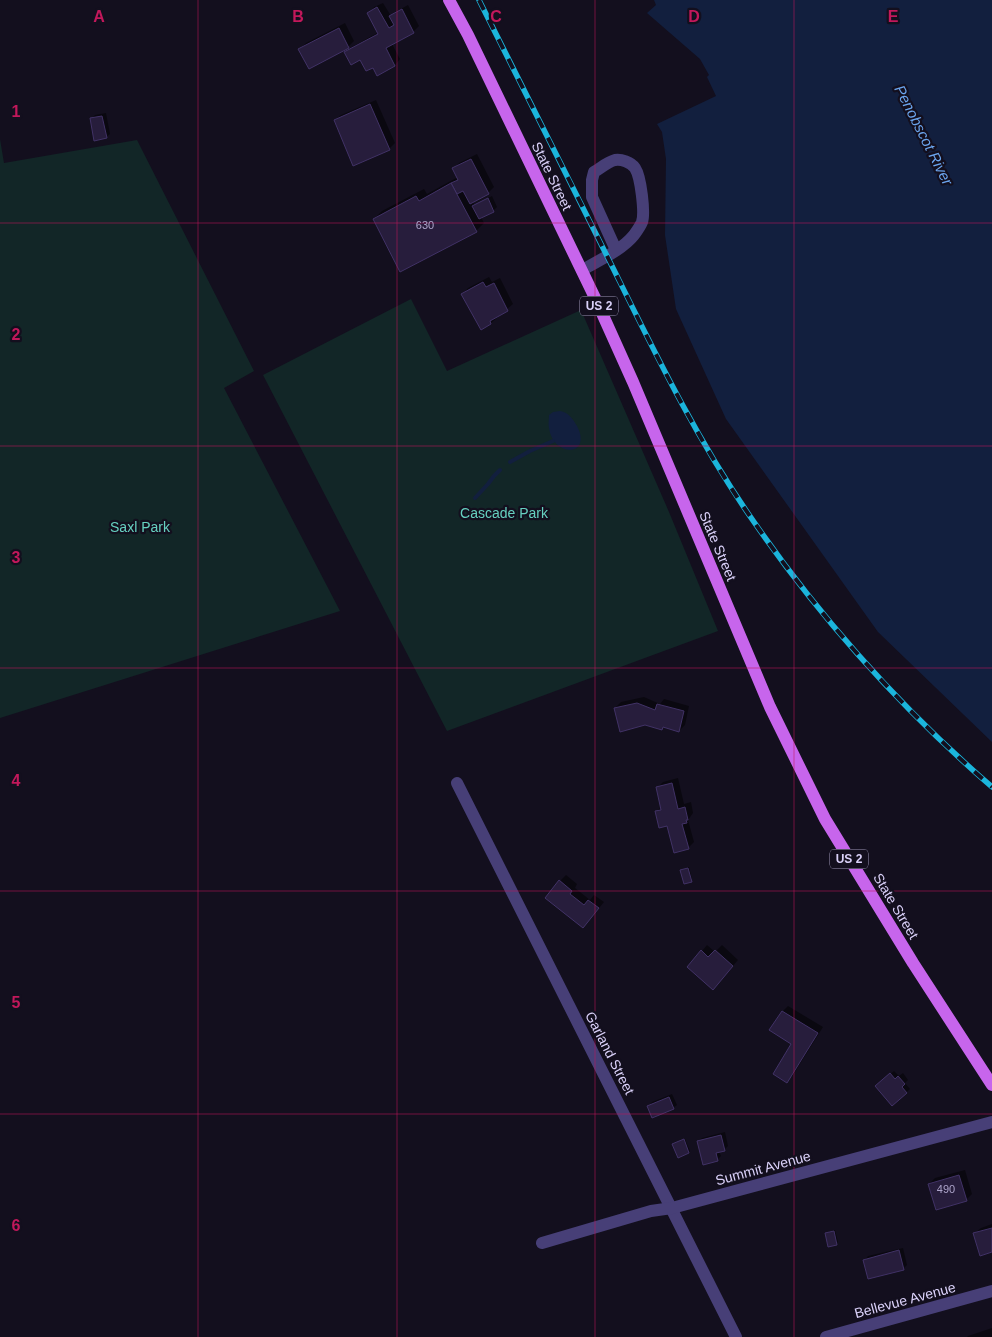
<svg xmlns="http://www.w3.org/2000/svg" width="992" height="1337" font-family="Helvetica,sans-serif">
  <rect width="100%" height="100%" fill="#130f1e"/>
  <g fill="#122627">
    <path d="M0,139L4,163L137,140L254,371L224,388L340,611L0,718Z"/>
    <path d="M411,299L447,371L581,310L669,512L718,631L447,731L263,375Z"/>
  </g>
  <g fill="#121f3e">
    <path d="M654,0H992V742L878,632L726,419L676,309L665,235L666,159L662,132L657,124L716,96L707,77L709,75L700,59L647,13L656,5Z"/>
    <path d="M560,411C568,412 573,419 577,426C593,457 553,458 549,428C548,424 549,419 549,415L553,412Z"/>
  </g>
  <g fill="#0007">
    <path d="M383,3L391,16L397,11L408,5L419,26L413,32L392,44L400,59L395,65L377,74L373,66L361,59L346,52L352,47L379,32L369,13L374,7Z"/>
    <path d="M345,23L354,41L348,47L300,49L306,43Z"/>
    <path d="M376,100L395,143L389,149L335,120L341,115Z"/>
    <path d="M106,113L110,134L106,137L91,119L95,115Z"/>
    <path d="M477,154L494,187L488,193L472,201L475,205L492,196L497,207L494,210L481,217L484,223L476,231L374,219L382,211L424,189L427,194L458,177L453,169L459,163Z"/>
    <path d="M489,277L492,282L500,278L513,304L491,323L481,328L463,294L468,288Z"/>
    <path d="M644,697L660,704L664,699L689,706L685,725L679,731L664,726L662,729L615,708L621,702Z"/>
    <path d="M678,778L684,804L691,802L693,813L688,820L694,842L688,848L656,812L662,806L657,788L663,782Z"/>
    <path d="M689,867L692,879L691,881L682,870Z"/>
    <path d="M566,875L577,884L575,888L590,900L594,895L604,902L589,920L560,881Z"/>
    <path d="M707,945L715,952L722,945L738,960L719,982L702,951Z"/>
    <path d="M788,1006L823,1027L793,1075L787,1081L793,1044L771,1030L783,1011Z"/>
    <path d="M894,1071L899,1076L903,1073L908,1080L905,1083L910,1089L893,1105L877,1086Z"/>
    <path d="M672,1094L677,1105L673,1108L649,1106L652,1102Z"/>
    <path d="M725,1132L728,1146L724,1150L719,1151L721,1156L717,1160L698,1141L702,1138Z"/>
    <path d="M685,1139L690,1151L689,1152L675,1143Z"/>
    <path d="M965,1170L972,1194L966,1200L929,1184L935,1178Z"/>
    <path d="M992,1224V1251L975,1233L981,1228Z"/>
    <path d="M835,1230L838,1242L836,1243L826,1233Z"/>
    <path d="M903,1248L907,1265L904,1268L869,1277L865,1260L868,1256Z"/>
    <path d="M992,1328V1337H967L968,1336Z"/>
  </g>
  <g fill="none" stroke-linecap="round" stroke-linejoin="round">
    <g stroke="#121f3e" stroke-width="4">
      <path d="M510,462L530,451L553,441"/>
      <path d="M475,498L488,484L494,476L500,470"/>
    </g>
  </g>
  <g fill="#271d3c" stroke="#413266">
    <path d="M377,7L389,28L394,25L389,16L402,9L414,33L386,48L395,66L377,76L373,68L366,71L360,60L351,65L344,52L378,34L367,13Z"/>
    <path d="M339,28L349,48L309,69L298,49Z"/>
    <path d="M370,104L390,150L353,166L334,120Z"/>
    <path d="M102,116L107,138L94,141L90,118Z"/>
    <path d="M471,159L489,194L470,204L463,191L457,194L451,183L458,180L452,168Z"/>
    <path d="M451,183L477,232L400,272L373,219L416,196L419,201Z"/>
    <path d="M488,198L494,212L479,219L472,206Z"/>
    <path d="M483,282L486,287L494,283L508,311L490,321L491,324L481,330L461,294Z"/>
    <path d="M637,703L655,710L657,704L684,711L679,732L663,727L662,730L645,725L620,732L614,708Z"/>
    <path d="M672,783L678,809L685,807L688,820H686L687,823L682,824L689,849L674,853L667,826L659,828L655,811L661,810L656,787Z"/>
    <path d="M688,868L692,882L684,884L680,870Z"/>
    <path d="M559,880L572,891L570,894L584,905L588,900L599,908L583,928L545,898Z"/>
    <path d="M701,950L708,957L715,950L733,966L713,990L687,967Z"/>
    <path d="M782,1011L818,1033L787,1083L773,1074L791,1044L769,1030Z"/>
    <path d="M890,1073L895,1079L898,1076L905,1084L902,1087L907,1093L892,1106L875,1086Z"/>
    <path d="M669,1097L674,1109L652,1118L647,1106Z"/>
    <path d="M721,1135L725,1151L716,1153L718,1161L703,1165L697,1141Z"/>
    <path d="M684,1139L689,1153L678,1158L672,1144Z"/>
    <path d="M959,1175L967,1201L936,1210L928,1184Z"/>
    <path d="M992,1228V1252L980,1256L973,1233Z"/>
    <path d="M834,1231L837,1245L828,1247L825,1233Z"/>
    <path d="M899,1250L904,1270L868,1279L863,1260Z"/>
  </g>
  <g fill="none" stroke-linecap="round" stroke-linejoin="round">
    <g stroke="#473f77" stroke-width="12">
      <path d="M582,270C598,261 622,250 634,235C636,232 640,227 642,222C645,213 641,177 635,168C631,162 621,159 615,160C607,162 601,168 594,172L592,180V197L616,250"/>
      <path d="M457,783L736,1337"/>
      <path d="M542,1243L651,1211L672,1208L992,1122"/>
      <path d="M826,1337L992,1291"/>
    </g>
    <path stroke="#c765ec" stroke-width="12" d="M449,0L468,35L597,302L633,382L770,707L825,819L913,963L992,1085"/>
    <defs>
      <path id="rail" d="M479,0C523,89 569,179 613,268C656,355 698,442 754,522C822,620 902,709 992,787"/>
    </defs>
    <use href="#rail" stroke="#1bb5dc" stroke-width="5.5"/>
    <use href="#rail" stroke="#130f1e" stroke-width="4" stroke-dasharray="11" stroke-linecap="butt"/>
  </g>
  <path fill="none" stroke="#c2185b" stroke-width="1" stroke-opacity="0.55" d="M198,0V1337M397,0V1337M595,0V1337M794,0V1337M0,223H992M0,446H992M0,668H992M0,891H992M0,1114H992"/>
  <g text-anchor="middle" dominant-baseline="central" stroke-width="4.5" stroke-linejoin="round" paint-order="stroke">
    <g font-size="11" fill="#ada4ca">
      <text x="425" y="225">630</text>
      <text x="946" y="1189">490</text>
    </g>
    <g fill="#130f1e" stroke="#9e97b7" stroke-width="1">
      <rect x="580" y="296.5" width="38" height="19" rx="4"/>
      <rect x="830" y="849.5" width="38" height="19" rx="4"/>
    </g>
    <g font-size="12" font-weight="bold" fill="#dad1f9">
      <text x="599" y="306">US 2</text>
      <text x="849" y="859">US 2</text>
    </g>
    <g font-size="14" fill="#dad1f9" stroke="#130f1e">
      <text transform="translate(552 176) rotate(64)">State Street</text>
      <text transform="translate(718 546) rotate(67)">State Street</text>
      <text transform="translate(896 906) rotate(59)">State Street</text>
      <text transform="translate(610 1053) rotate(63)">Garland Street</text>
      <text transform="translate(763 1168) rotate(-15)">Summit Avenue</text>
      <text transform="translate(905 1300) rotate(-15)">Bellevue Avenue</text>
    </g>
    <g font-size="14" fill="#66d0c0" stroke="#130f1e">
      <text x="504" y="513">Cascade Park</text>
      <text x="140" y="527">Saxl Park</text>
    </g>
    <g font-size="15" font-style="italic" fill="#6ba4ed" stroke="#130f1e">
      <text transform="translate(924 135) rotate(63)">Penobscot River</text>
    </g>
  </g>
  <g font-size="16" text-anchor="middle" font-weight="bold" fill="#c2185b" stroke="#130f1e" stroke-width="4.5" stroke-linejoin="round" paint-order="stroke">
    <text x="99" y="22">A</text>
    <text x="298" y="22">B</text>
    <text x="496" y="22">C</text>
    <text x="694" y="22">D</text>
    <text x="893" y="22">E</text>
    <text x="16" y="117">1</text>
    <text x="16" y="340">2</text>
    <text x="16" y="563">3</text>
    <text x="16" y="786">4</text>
    <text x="16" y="1008">5</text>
    <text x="16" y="1231">6</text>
  </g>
</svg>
